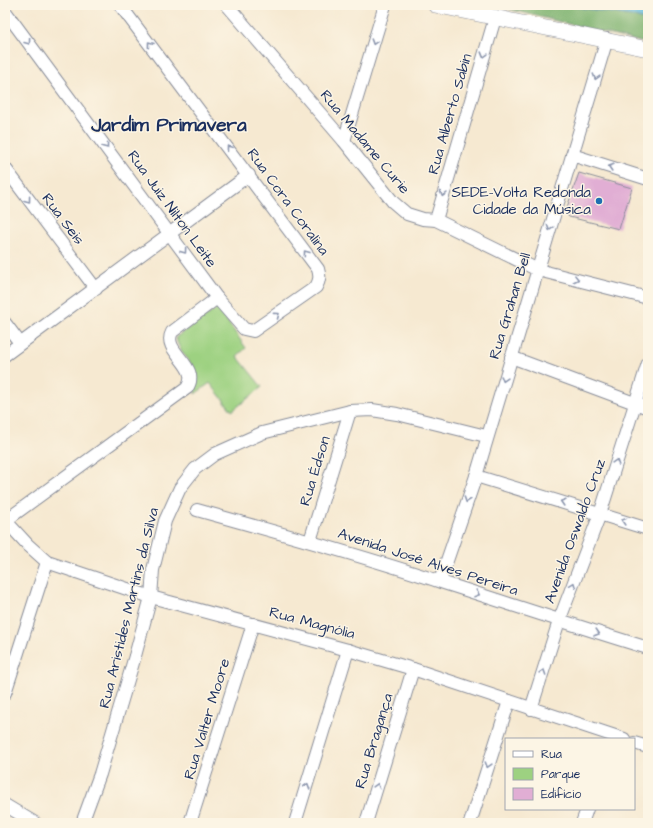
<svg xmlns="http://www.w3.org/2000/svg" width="653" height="828" font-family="'Architects Daughter',sans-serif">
  <rect width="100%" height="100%" fill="#fcf5e5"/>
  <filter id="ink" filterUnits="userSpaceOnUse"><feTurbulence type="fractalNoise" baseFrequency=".025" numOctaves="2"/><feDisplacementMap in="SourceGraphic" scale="8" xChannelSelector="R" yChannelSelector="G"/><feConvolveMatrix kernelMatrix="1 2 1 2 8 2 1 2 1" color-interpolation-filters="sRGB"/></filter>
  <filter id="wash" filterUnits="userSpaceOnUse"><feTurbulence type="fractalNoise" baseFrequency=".012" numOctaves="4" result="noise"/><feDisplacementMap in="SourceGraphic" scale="16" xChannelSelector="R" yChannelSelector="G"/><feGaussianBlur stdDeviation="0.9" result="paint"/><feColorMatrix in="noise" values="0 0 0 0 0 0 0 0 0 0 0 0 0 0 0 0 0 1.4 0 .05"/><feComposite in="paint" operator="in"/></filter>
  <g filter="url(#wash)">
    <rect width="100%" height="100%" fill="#f6e9d1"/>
    <path fill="#9dd181" stroke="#5c8070" d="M218,308L246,348L237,356L262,387L232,411L210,383L195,394C195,388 197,380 196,375C192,360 178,352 176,337Z"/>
    <path fill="#7eb36f" stroke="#4c7166" d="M493,5H566L632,16L648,21V44Z"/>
    <path fill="#63bfe1" stroke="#3f77a0" d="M566,5H648V21L632,16Z"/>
    <g id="blocks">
      <path fill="#e1aed4" d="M579,173L632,188L619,229L569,217L565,213Z"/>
    </g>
  </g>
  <g filter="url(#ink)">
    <use href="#blocks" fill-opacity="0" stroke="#888c98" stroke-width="1"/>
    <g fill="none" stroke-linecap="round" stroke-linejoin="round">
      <defs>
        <g id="minor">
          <path d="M227,5L344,141L393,202L407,214L423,219L436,220L538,270L648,298"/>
          <path d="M5,11L217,298L244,329L253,331L316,287C320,280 320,276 318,269L120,5"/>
          <path d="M344,141L385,5"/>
          <path d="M572,155L648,179"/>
          <path d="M5,168L96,289"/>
          <path d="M436,220L495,18"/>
          <path d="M5,323L20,343"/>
          <path d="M5,355L249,175"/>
          <path d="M511,357L648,408"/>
          <path d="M476,476L648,529"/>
          <path d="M197,510C279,533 361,555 441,582C510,604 579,627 648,648"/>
          <path d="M5,520L28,545L47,562L151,597L348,650L413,669L624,739"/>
          <path d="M5,521L187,388C202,366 161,352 172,332L217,298"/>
          <path d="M310,541L350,411"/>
          <path d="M440,581L476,476L607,39"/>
          <path d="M5,693L47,562"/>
          <path d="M531,709L559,621L600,514L648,363"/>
          <path d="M634,743L648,747"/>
          <path d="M5,805L35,823"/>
          <path d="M82,823L100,774L135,656L151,597L153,570L165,521L180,488L195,469L215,454L262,433L350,411L372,410L397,414L486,436"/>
          <path d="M190,823L253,624"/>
          <path d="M295,823L348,650"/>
          <path d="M366,823L413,669"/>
          <path d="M470,823L509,701"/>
          <path d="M582,823L587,809"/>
        </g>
        <path id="major" d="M435,5L648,49"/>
      </defs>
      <use href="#minor" stroke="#888c98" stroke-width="14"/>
      <use href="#major" stroke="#888c98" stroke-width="16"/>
      <use href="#minor" stroke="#fff" stroke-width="12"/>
      <use href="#major" stroke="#fff" stroke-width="15"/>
    </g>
    <defs><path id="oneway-chevron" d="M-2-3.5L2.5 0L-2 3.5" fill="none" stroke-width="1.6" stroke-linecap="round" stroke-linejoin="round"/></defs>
    <g stroke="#8d97ae">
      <use href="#oneway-chevron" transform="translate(28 42) rotate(53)"/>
      <use href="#oneway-chevron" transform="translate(374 42) rotate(107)"/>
      <use href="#oneway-chevron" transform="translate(150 44) rotate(-127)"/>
      <use href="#oneway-chevron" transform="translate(484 55) rotate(106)"/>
      <use href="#oneway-chevron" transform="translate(596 77) rotate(107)"/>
      <use href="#oneway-chevron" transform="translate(106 146) rotate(53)"/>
      <use href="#oneway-chevron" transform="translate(229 148) rotate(-127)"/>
      <use href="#oneway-chevron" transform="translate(611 167) rotate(-163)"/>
      <use href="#oneway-chevron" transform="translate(443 194) rotate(106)"/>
      <use href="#oneway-chevron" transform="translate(28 200) rotate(53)"/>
      <use href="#oneway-chevron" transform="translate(550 228) rotate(107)"/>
      <use href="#oneway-chevron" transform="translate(184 251) rotate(54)"/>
      <use href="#oneway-chevron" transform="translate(306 253) rotate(-126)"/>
      <use href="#oneway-chevron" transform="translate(576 279) rotate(14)"/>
      <use href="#oneway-chevron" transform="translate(277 315) rotate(-36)"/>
      <use href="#oneway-chevron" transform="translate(504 379) rotate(107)"/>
      <use href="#oneway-chevron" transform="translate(616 462) rotate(-73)"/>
      <use href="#oneway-chevron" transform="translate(467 500) rotate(109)"/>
      <use href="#oneway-chevron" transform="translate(563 502) rotate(-163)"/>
      <use href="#oneway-chevron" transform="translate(624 521) rotate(-163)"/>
      <use href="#oneway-chevron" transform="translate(573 585) rotate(-69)"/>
      <use href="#oneway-chevron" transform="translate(477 594) rotate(19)"/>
      <use href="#oneway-chevron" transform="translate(597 633) rotate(17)"/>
      <use href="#oneway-chevron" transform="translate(543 672) rotate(-72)"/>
      <use href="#oneway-chevron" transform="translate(488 765) rotate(107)"/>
      <use href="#oneway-chevron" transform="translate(307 786) rotate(-73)"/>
      <use href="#oneway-chevron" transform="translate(377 786) rotate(-73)"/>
    </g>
  </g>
  <circle fill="#1f6fb2" stroke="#fcf5e5" stroke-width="1.5" cx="599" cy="201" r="4"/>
  <g text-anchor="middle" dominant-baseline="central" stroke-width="3" stroke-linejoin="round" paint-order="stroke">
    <g font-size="15" fill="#1b2f5e" stroke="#fcf5e5">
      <text transform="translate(450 114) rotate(-74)">Rua Alberto Sabin</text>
      <text transform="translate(365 142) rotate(50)">Rua Madame Curie</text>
      <text transform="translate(288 202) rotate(54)">Rua Cora Coralina</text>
      <text transform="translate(172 209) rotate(54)">Rua Juiz Nilton Leite</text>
      <text transform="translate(63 219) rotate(53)">Rua Seis</text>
      <text transform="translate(510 306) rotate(-73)">Rua Grahan Bell</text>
      <text transform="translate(315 471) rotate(-73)">Rua Édson</text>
      <text transform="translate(575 531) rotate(-70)">Avenida Oswaldo Cruz</text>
      <text transform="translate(428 562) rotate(18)">Avenida José Alves Pereira</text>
      <text transform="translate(129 608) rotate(-76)">Rua Aristides Martins da Silva</text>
      <text transform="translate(312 623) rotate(15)">Rua Magnólia</text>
      <text transform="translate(207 719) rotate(-73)">Rua Valter Moore</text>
      <text transform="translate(374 741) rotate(-73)">Rua Bragança</text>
    </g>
    <g font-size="15" fill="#1b2f5e" stroke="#fcf5e5" text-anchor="end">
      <text x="591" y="192">SEDE-Volta Redonda<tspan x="591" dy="17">Cidade da Música</tspan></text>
    </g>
    <g font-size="19" font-weight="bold" fill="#1b2f5e" stroke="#fcf5e5">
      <text x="169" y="125">Jardim Primavera</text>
    </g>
  </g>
  <rect width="653" height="828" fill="none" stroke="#fcf5e5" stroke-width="20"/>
  <rect x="505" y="738" width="130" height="72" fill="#fcf5e5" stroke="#a2a6af"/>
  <rect x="513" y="751" width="20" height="6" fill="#ffffff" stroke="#a2a6af"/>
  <text x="541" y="758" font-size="12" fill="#1b2f5e">Rua</text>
  <rect x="513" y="768" width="20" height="12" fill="#9dd181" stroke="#a2a6af"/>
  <text x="541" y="778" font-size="12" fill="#1b2f5e">Parque</text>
  <rect x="513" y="788" width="20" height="12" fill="#e1aed4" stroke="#a2a6af"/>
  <text x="541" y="798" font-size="12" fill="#1b2f5e">Edifício</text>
</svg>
